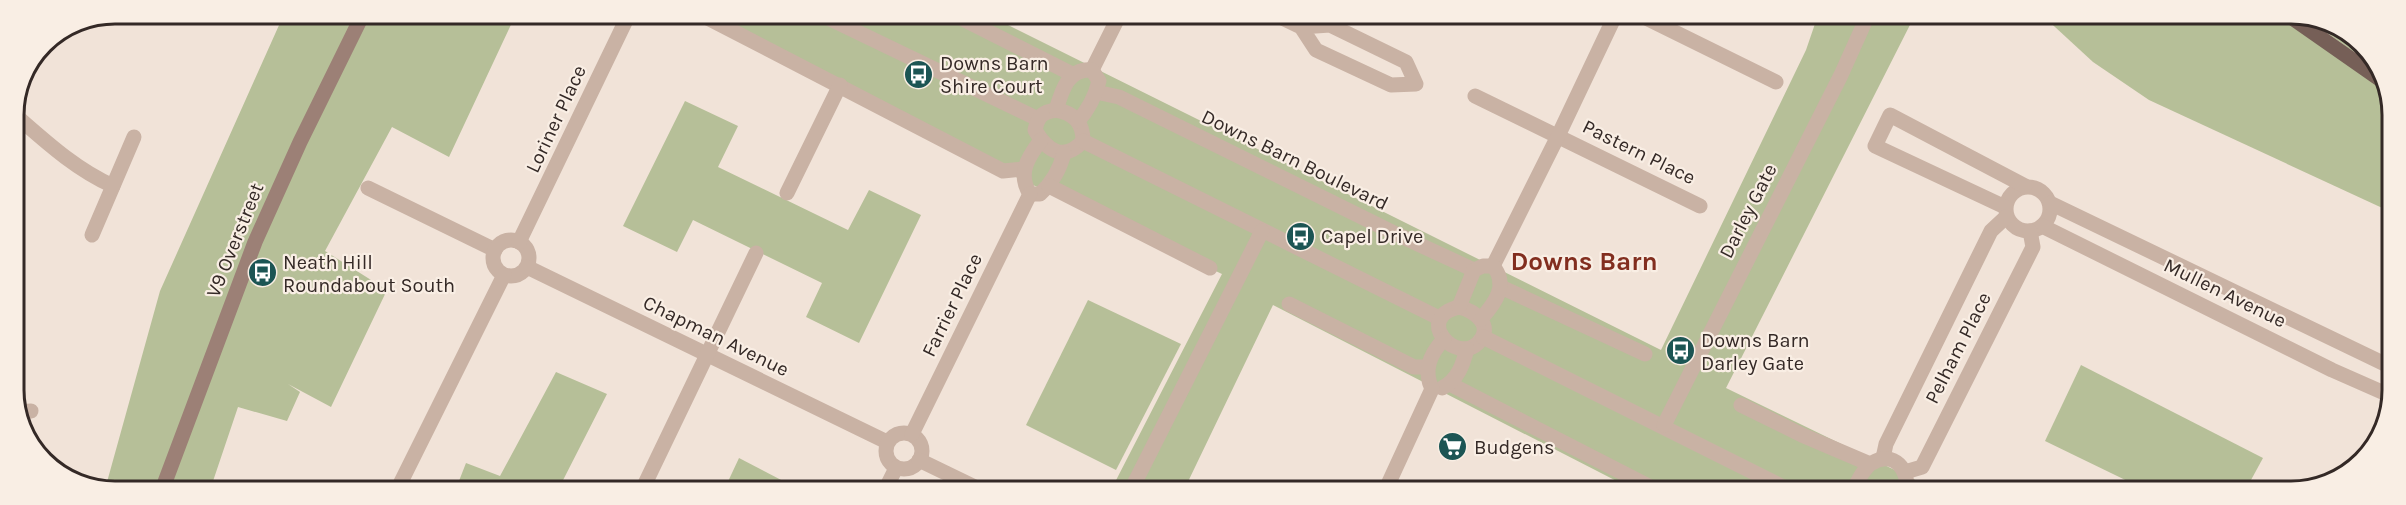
<svg xmlns="http://www.w3.org/2000/svg" width="2406" height="505" font-family="Karla,sans-serif">
  <rect width="100%" height="100%" fill="#f1e3d8"/>
  <g fill="#b6bf98">
    <path d="M284,14H516L449,157L392,127L325,251L387,290L331,407L288,384L300,392L287,421L238,407L210,490L95,489L107,482L160,291Z"/>
    <path d="M692,14H986L1661,350L1806,50L1818,15H1915L1726,388L1938,491H1636L1273,305L1184,490H1111L1222,274L1003,171L840,85Z"/>
    <path d="M2042,15H2286L2384,83L2390,95L2391,212L2149,100L2093,62Z"/>
    <path d="M2302,15C2316,15 2356,37 2366,49C2370,54 2372,61 2375,67Z"/>
    <path d="M685,101L738,126L718,167L848,230L869,190L921,215L859,343L806,317L822,283L693,220L677,252L623,226Z"/>
    <path d="M1088,300L1181,344L1116,470L1026,425Z"/>
    <path d="M2081,365L2263,458L2245,491H2148L2045,441Z"/>
    <path d="M556,372L607,394L558,490H466L457,486L466,463L500,476Z"/>
    <path d="M739,458L787,483L784,490H724Z"/>
  </g>
  <g fill="none" stroke-linecap="round" stroke-linejoin="round">
    <g stroke="#c9b2a4" stroke-width="15">
      <path d="M700,14L1003,171L1024,169"/>
      <path d="M820,14L1038,119"/>
      <path d="M953,14L1072,74"/>
      <path d="M1276,15L1301,27L1316,50L1391,85L1416,84L1406,62L1330,25L1301,27"/>
      <path d="M1640,15L1776,82"/>
      <path d="M1092,70L1120,14"/>
      <path d="M1096,92L1119,97L1392,232L1474,270"/>
      <path d="M1475,96L1700,206"/>
      <path d="M1056,110C1074,113 1083,123 1083,141C1064,162 1047,151 1035,130C1038,116 1042,112 1056,110Z"/>
      <path d="M1056,110C1062,90 1068,68 1092,70L1099,81C1095,97 1089,109 1078,121"/>
      <path d="M14,114C45,141 75,169 113,186"/>
      <path d="M1041,140C1028,157 1017,174 1030,194H1040C1052,183 1060,169 1064,153"/>
      <path d="M1083,141L1439,318"/>
      <path d="M1049,186L1210,268"/>
      <circle cx="2028" cy="209" r="22"/>
      <path d="M368,188L495,250"/>
      <path d="M787,193L840,85"/>
      <path d="M2050,203L2391,367"/>
      <path d="M2005,207L1875,146L1890,115L2025,186"/>
      <path d="M2042,226L2332,370L2391,396"/>
      <path d="M92,235L134,137"/>
      <circle cx="511" cy="258" r="18"/>
      <path d="M519,242L629,14"/>
      <path d="M1493,266L1558,136L1615,16"/>
      <path d="M527,267L887,442"/>
      <path d="M1501,287L1645,354"/>
      <path d="M1289,304L1414,367H1428"/>
      <path d="M1459,307C1475,311 1495,326 1478,343C1456,365 1413,318 1459,307Z"/>
      <path d="M1459,307L1474,270L1483,266H1493C1509,285 1495,303 1481,319"/>
      <path d="M1483,337L1791,491"/>
      <path d="M1450,384L1658,491"/>
      <path d="M1442,388C1458,380 1463,364 1467,349"/>
      <path d="M1432,389C1423,370 1430,354 1444,339"/>
      <path d="M1741,405L1802,435L1870,464"/>
      <path d="M17,412L31,411"/>
      <path d="M1664,425L1841,75L1868,15"/>
      <circle cx="904" cy="451" r="18"/>
      <path d="M912,434L1030,194"/>
      <path d="M1883,458L1886,444L1991,231L2006,217"/>
      <path d="M919,460L981,490"/>
      <path d="M1905,472L1922,467L2033,247L2030,231"/>
      <path d="M397,490L504,275"/>
      <path d="M642,490L756,253"/>
      <path d="M885,490L896,468"/>
      <path d="M1131,490L1262,231"/>
      <path d="M1385,491L1432,389"/>
      <path d="M1853,491C1857,482 1864,468 1872,463C1894,450 1910,470 1906,491"/>
    </g>
    <path stroke="#9c8076" stroke-width="15" d="M162,490L255,242L300,142L363,14"/>
    <path stroke="#765f57" stroke-width="15" d="M2288,15L2384,82"/>
  </g>
  <defs>
    <symbol id="bus-disc" viewBox="-11 -11 22 22"><circle r="9.5" fill="#1c5554" stroke="#f9eee4"/><path d="M-5-6H5V4H4V6H2V4H-2V6H-4V4H-5ZM-3.5-4V0h7V-4ZM-3.5 1.2v1.5H-2V1.2ZM2 1.2v1.5H3.5V1.2Z" fill="#fff"/></symbol>
    <symbol id="supermarket-disc" viewBox="-11 -11 22 22"><circle r="9.5" fill="#1c5554" stroke="#f9eee4"/><path d="M-6-5.5h2.5l.6 2H6L4.5 2H-2.5L-4.4-4H-6ZM-1.5 3.2a1.3 1.3 0 1 0 .1 0ZM3 3.2a1.3 1.3 0 1 0 .1 0Z" fill="#fff"/></symbol>
  </defs>
  <g fill-rule="evenodd">
    <use href="#bus-disc" x="902" y="58" width="33" height="33"/>
    <use href="#bus-disc" x="1284" y="220" width="33" height="33"/>
    <use href="#bus-disc" x="246" y="256" width="33" height="33"/>
    <use href="#bus-disc" x="1664" y="334" width="33" height="33"/>
    <use href="#supermarket-disc" x="1436" y="430" width="33" height="33"/>
  </g>
  <g text-anchor="middle" dominant-baseline="central" stroke-width="4.5" stroke-linejoin="round" paint-order="stroke">
    <g font-size="20" fill="#342926" stroke="#f9eee4" text-anchor="start">
      <text x="940" y="63">Downs Barn<tspan x="940" dy="23">Shire Court</tspan></text>
      <text x="1321" y="236">Capel Drive</text>
      <text x="283" y="262">Neath Hill<tspan x="283" dy="23">Roundabout South</tspan></text>
      <text x="1701" y="340">Downs Barn<tspan x="1701" dy="23">Darley Gate</tspan></text>
      <text x="1474" y="447">Budgens</text>
    </g>
    <g font-size="20" fill="#342926" stroke="#f9eee4">
      <text transform="translate(556 119) rotate(-65)">Loriner Place</text>
      <text transform="translate(1639 152) rotate(26)">Pastern Place</text>
      <text transform="translate(1295 160) rotate(26)">Downs Barn Boulevard</text>
      <text transform="translate(1748 211) rotate(-63)">Darley Gate</text>
      <text transform="translate(235 240) rotate(-68)">V9 Overstreet</text>
      <text transform="translate(2225 293) rotate(26)">Mullen Avenue</text>
      <text transform="translate(952 305) rotate(-64)">Farrier Place</text>
      <text transform="translate(716 336) rotate(26)">Chapman Avenue</text>
      <text transform="translate(1958 348) rotate(-63)">Pelham Place</text>
    </g>
    <g font-size="26" font-weight="bold" fill="#822e1f" stroke="#f9eee4">
      <text x="1584" y="261">Downs Barn</text>
    </g>
  </g>
  <path d="M0 0H2406V505H0ZM115 24H2291A91 91 0 0 1 2382 115V390A91 91 0 0 1 2291 481H115A91 91 0 0 1 24 390V115A91 91 0 0 1 115 24Z" fill="#f9eee4" fill-rule="evenodd"/>
  <path fill="none" stroke="#342926" stroke-width="3" d="M115 24H2291A91 91 0 0 1 2382 115V390A91 91 0 0 1 2291 481H115A91 91 0 0 1 24 390V115A91 91 0 0 1 115 24Z"/>
</svg>
